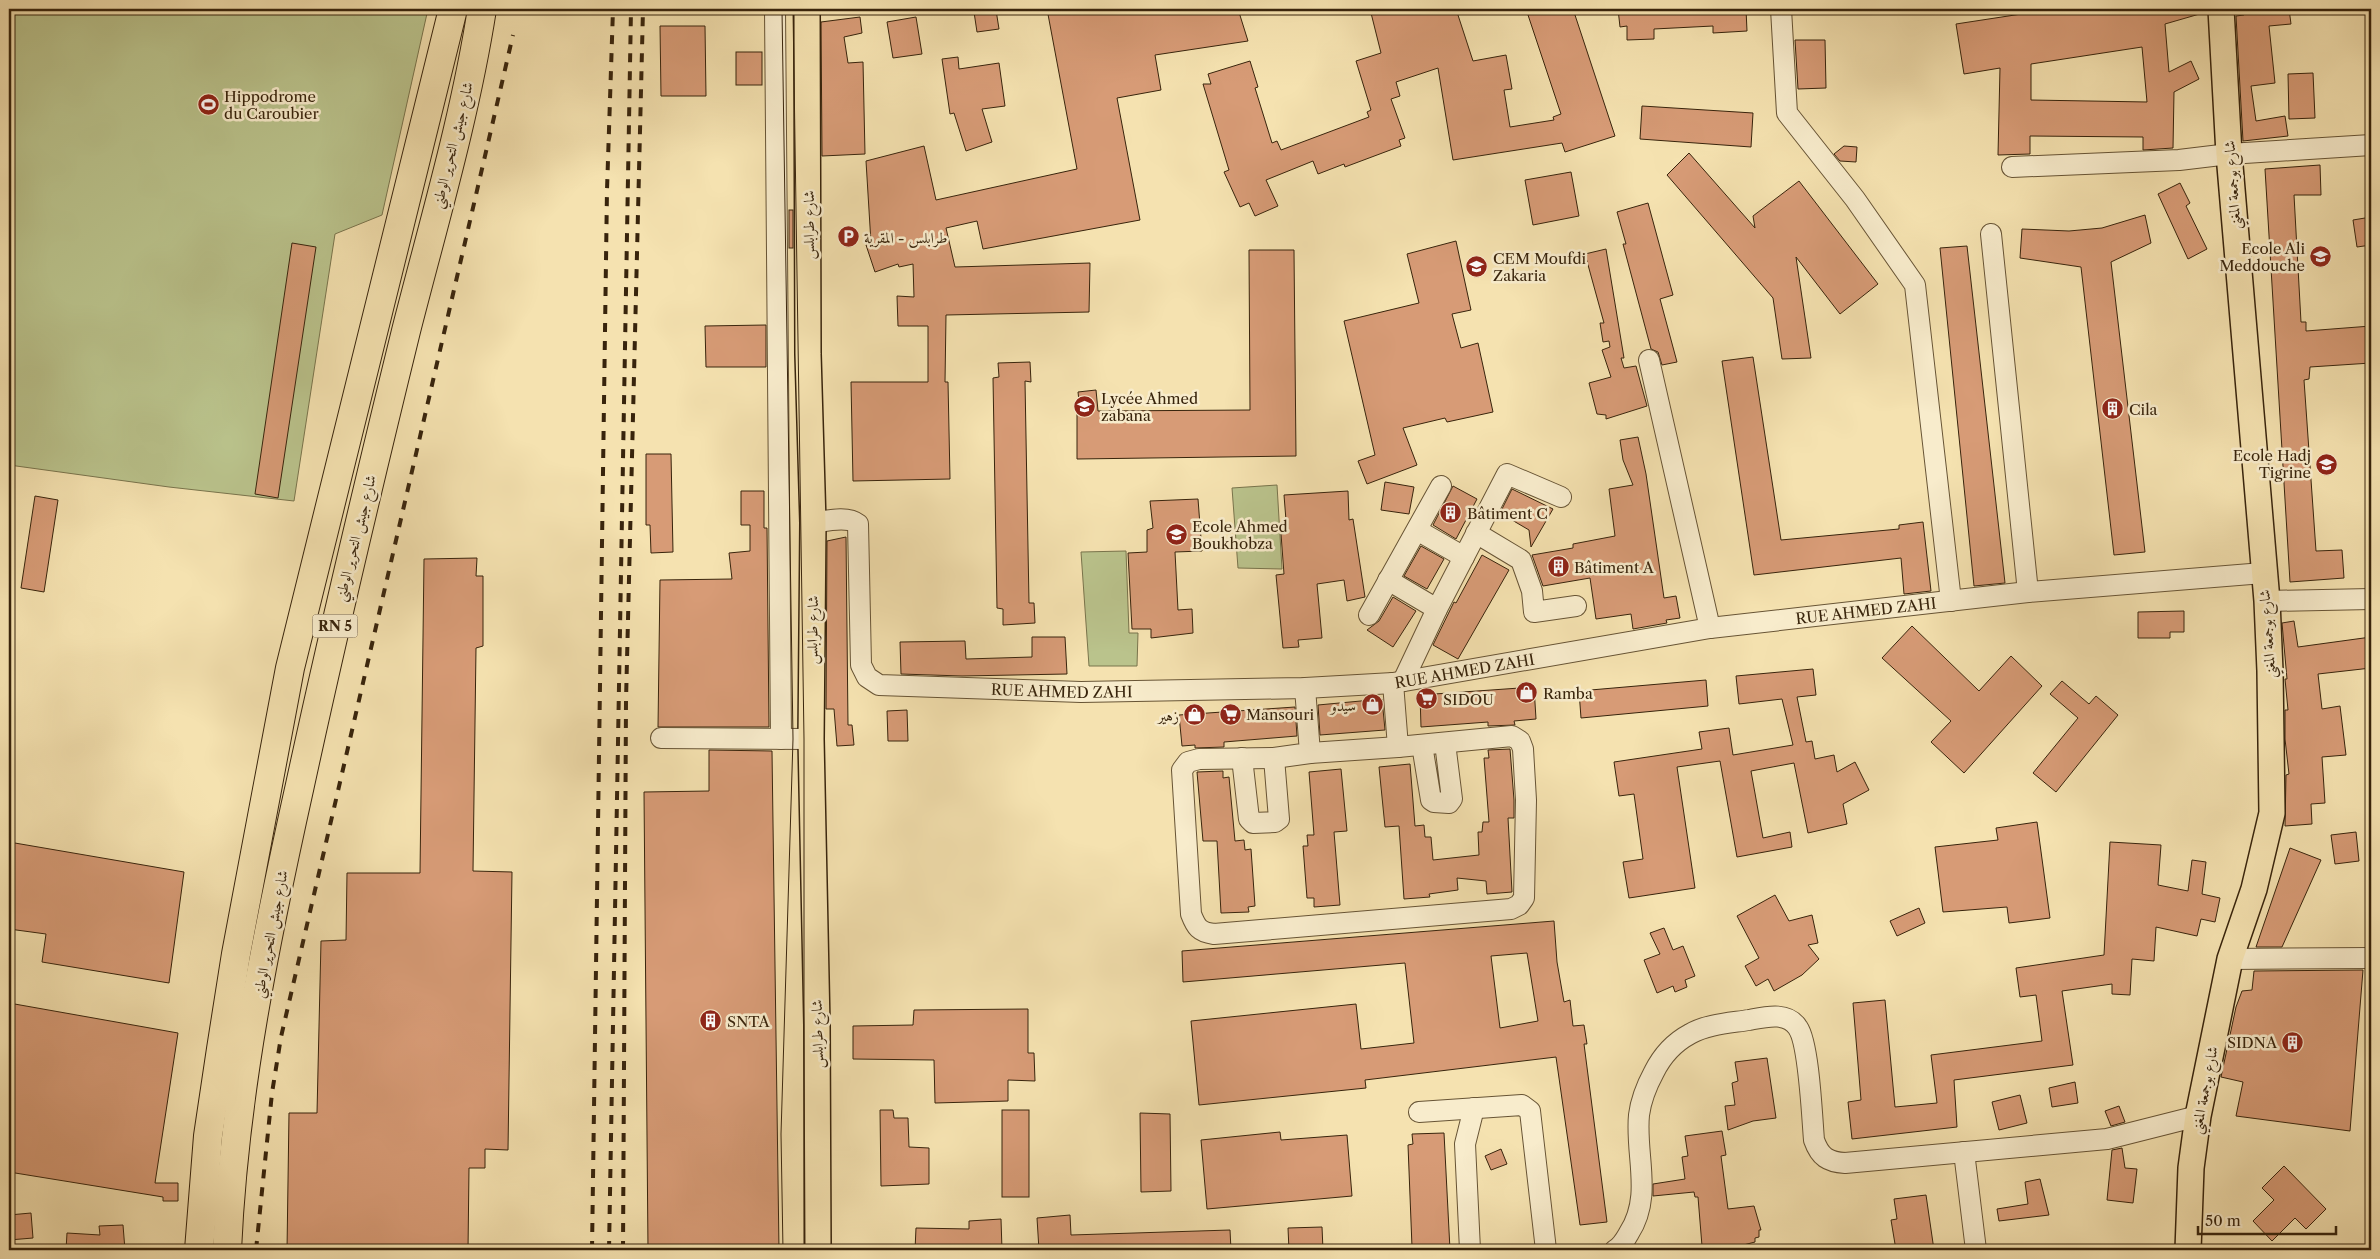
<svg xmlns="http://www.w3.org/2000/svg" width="2380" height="1259" font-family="'Libre Caslon Text',Amiri,serif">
  <rect width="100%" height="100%" fill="#f5e2b0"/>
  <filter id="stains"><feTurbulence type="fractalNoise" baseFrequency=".004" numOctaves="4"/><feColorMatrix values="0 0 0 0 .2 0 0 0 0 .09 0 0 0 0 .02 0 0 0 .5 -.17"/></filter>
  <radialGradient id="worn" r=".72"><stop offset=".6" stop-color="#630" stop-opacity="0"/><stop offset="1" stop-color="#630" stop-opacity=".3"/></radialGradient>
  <g fill="#bac38c" stroke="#79744c">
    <path d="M9,9H428L382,215L335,234L294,501L169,487L9,465Z"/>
    <path d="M1277,485L1282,569L1238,568L1232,488Z"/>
    <path d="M1126,551L1129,633H1138L1137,666H1089L1081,552Z"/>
  </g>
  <g fill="#d79b76" stroke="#38240c" fill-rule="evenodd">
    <path d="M1047,9H1238L1248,41L1155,55L1161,90L1117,98L1140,220L983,249L977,221L946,228L955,267L1090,263L1089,312L946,315L945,382H948L950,479L853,481L851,382H928V326H898L897,296L914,297L913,264L899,267L898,264L875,272L866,245L871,243L866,161L924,146L936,200L1077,169Z"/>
    <path d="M1370,9H1456L1473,61L1506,55L1512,89L1504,90L1510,127L1554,120L1553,117L1561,114L1526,9H1573L1615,136L1565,152L1562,143L1453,160L1438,68L1396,82L1400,96L1391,99L1405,138L1399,140L1401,146L1345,167L1344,164L1318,174L1313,161L1266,180L1278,206L1255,216L1249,203L1240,207L1224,172L1229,170L1203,84H1211L1208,74L1250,61L1258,87L1255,88L1272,143L1277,141L1281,150L1369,117L1367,112L1371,110L1356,61L1381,53Z"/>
    <path d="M1618,9H1746L1747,31L1713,33V26L1654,29V39L1627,40V26L1620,27Z"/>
    <path d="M2054,9H2203V13L2165,24L2169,72L2191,61L2199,79L2174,92L2173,148L2143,150V137L2030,136V154L1998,155L2000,68L1964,74L1956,24ZM2142,47L2147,102L2031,100V64Z"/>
    <path d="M2243,9H2289L2291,24L2269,26L2275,83L2251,86L2256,121L2285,116L2288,136L2243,141L2236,16L2244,15Z"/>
    <path d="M996,10L999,29L977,32L974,12Z"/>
    <path d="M860,17L862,33L844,37L848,63L863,62L865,154L822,156L821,22Z"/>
    <path d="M916,17L922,54L893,58L887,22Z"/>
    <path d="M660,26H705L706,96H661Z"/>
    <path d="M1795,40H1825L1826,88L1798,89Z"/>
    <rect x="736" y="52" width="26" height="33"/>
    <path d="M958,57L959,69L999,63L1005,106L982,109L992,142L966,151L954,113L950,114L942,59Z"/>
    <path d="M2313,73L2315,118L2289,119L2288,74Z"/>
    <path d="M1642,106L1753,113L1751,147L1640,139Z"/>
    <path d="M1844,146L1857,147L1856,162L1840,161L1834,154Z"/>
    <path d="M1689,153L1755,228L1753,216L1799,181L1878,284L1840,314L1796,257L1811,358L1782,359L1773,298L1667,175Z"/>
    <path d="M2320,165L2321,195H2294L2301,322H2306V331L2371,326V363L2310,367L2309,379L2304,380L2316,551L2342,550L2344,578L2290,582L2265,169Z"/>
    <path d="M1571,172L1579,216L1533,225L1525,180Z"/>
    <path d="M2180,183L2190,203L2186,206L2207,249L2188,259L2158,194Z"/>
    <path d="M1648,203L1673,295L1660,299L1677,362L1662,365L1658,352L1651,349L1623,244H1626L1617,212Z"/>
    <rect x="789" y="210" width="4" height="38"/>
    <path d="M2145,215L2151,243L2111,262L2145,552L2114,555L2081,267L2020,258L2022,229L2069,231L2102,228Z"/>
    <path d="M2371,217V245L2357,247L2353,220Z"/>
    <path d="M1456,241L1471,310L1452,314L1461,348L1478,343L1493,412L1447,422L1445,418L1403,428L1417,465L1367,484L1358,461L1375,455L1344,321L1419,303L1407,254Z"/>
    <path d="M292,243L316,247L278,498L255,494Z"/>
    <path d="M1967,246L2005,583L1974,586L1940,248Z"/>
    <path d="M1606,249L1624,358H1621L1624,368L1636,366L1647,406L1606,419V415L1597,414L1589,383L1611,377L1602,350L1610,347L1609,341L1603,342L1600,323H1604L1585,254Z"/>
    <path d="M1249,250H1294L1296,456L1077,459V411H1080L1078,392L1096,390L1098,411L1250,410Z"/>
    <path d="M766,325V367H706L705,326Z"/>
    <path d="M1753,357L1781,540L1899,529V525L1923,522L1931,591L1904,594L1901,558L1754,575L1722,361Z"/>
    <path d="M1030,362L1031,382L1025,381L1029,603H1034L1035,623L1003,625V609L997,608L993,378L999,377L998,363Z"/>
    <path d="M1638,437L1646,474L1664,598L1676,596L1680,618L1666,620L1667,623L1633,629L1631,614L1596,619L1590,578L1543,586L1532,555L1573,548V544L1615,536L1609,489L1633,485L1623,460L1620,440Z"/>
    <path d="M646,454H671L673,552L651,553L650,525H646Z"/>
    <path d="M1385,482L1414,487L1409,514L1381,510Z"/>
    <path d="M1453,486L1477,499L1456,539L1433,525Z"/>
    <path d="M1512,489L1553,509L1531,547L1529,530L1500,513Z"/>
    <path d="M741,491H764V528H767L769,727H658L660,580L732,579L729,553L750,551V525H741Z"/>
    <path d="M1348,491L1349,520L1353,519L1365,597L1347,601L1344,580L1317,584L1322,638L1298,640L1299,647L1283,648L1276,575L1284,574L1281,534L1287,533L1284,495Z"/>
    <path d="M35,496L58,500L44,592L21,588Z"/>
    <path d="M1198,499L1202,551L1175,552L1178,610L1192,609L1193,633L1151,638V629H1132L1128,553L1147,552V530L1153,528L1150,501Z"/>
    <path d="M846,537L848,725H852L854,745L837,746L834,709H826L827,541Z"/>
    <path d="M1421,546L1444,559L1427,589L1404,576Z"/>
    <path d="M1482,555L1509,570L1458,659L1433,645L1454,602L1456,603Z"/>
    <path d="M477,558L476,576H483V646L476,648L473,871L512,872L508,1150L485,1149V1168H469L468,1250H287L289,1113H317L321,941L346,940L347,873H420L424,559Z"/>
    <path d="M1393,597L1416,611L1393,647L1367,630L1379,621Z"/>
    <path d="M2184,611V632H2170V638H2138V612Z"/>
    <path d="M2294,621L2298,647L2371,637V668L2318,674L2322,709L2340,706L2346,755L2322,757L2325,803L2311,804L2312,824L2285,826L2286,775L2289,774L2285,739V710H2288L2285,679H2287L2282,623Z"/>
    <path d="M1912,626L1979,691L2011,656L2042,686L1964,773L1931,742L1951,721L1882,658Z"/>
    <path d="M1032,637H1065L1067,674L962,676L901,674L900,642L965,641L966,659L1032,657Z"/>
    <path d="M1813,669L1816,695L1797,697L1806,742L1812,741L1815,759L1834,755L1837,772L1855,762L1869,790L1843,804L1847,824L1808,833L1794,763L1751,771L1763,838L1790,832L1792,847L1737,857L1720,761L1677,767L1695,888L1629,898L1623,862L1643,859L1634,794L1619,796L1614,762L1702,749L1699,732L1729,728L1733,755L1793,745L1782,699L1739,704L1736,676Z"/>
    <path d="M1706,680L1708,706L1581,718L1579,691Z"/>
    <path d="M2062,681L2089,704L2096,696L2118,715L2056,792L2033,773L2078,718L2050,694Z"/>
    <path d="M1534,687L1536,719L1514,721L1515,725L1488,726V722L1421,727L1420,695Z"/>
    <path d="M1382,699L1385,730L1320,735L1318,705Z"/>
    <path d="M1295,707L1297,736L1224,742V747L1195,748V745L1182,746L1179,715Z"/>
    <path d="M907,710L908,741H888L887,711Z"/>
    <path d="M1510,749L1514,800V818H1508L1512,892L1487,894L1486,881L1457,878L1458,890L1429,894L1430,897L1404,899L1399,826L1385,827L1379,767L1410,764L1415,826L1424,825L1425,837H1431L1433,860L1479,855L1478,832H1482L1483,822H1489L1484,758H1489L1488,750Z"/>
    <path d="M709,750L772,751L779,1250H648L644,792L709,791Z"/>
    <path d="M1341,769L1347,831L1334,832L1340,905L1314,907V898H1307L1303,846H1308L1307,835H1314L1309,772Z"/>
    <path d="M1223,771V778L1229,777L1235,841L1244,840L1245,850L1251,849L1255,906L1248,907L1249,912L1221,913L1217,841H1203L1197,772Z"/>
    <path d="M2037,822L2050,918L2009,923L2007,907L1943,912L1935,847L1998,840L1996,828Z"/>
    <path d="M2356,832L2359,861L2335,864L2331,835Z"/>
    <path d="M9,842L184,872L169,983L42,962L46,934L9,929Z"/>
    <path d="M2110,842L2161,845L2158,885L2188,891L2192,860L2206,862L2202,894L2220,898L2215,922L2201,919L2197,936L2156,927L2154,961L2132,959L2130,995L2112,994V984L2062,991L2073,1065L1954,1080L1957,1127L1852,1139L1848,1102L1861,1100L1853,1003L1885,1000L1895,1107L1937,1103L1931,1055L2042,1041L2036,995L2020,997L2016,968L2104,955Z"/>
    <path d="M2290,848L2321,860L2282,947H2256Z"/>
    <path d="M1775,895L1789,921L1812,915L1818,943L1808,945L1819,959L1802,975L1774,991L1768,979L1756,986L1745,966L1759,958L1737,916Z"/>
    <path d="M1919,908L1925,923L1897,936L1890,921Z"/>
    <path d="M1554,921L1557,962L1564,1002L1570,1000L1573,1026L1584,1025L1587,1044H1584L1607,1222L1580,1225L1556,1057L1365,1080L1366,1088L1199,1105L1191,1021L1356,1004L1361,1049L1414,1043L1405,963L1183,982L1182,951ZM1527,953L1538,1021L1500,1028L1491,956Z"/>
    <path d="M1664,928L1673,950L1683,946L1695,976L1685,980L1687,987L1675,992L1673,986L1657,993L1644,960L1660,954L1650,933Z"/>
    <path d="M2363,970L2350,1131L2236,1116L2243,1082L2221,1077L2236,1007L2242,991L2252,990L2254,971Z"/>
    <path d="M9,1003L178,1033L155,1183H178V1201H163V1197L9,1172Z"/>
    <path d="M1028,1009V1053H1034L1035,1081L1008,1080V1101L935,1103L934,1060L853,1059V1026L913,1025L914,1010Z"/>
    <path d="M1767,1058L1776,1118L1753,1121L1728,1130L1725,1106L1735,1105L1732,1083L1738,1081L1735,1062Z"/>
    <path d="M2075,1082L2078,1103L2052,1107L2049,1088Z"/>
    <path d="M2020,1095L2027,1123L1999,1130L1992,1102Z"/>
    <path d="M2119,1106L2125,1122L2111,1126L2105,1111Z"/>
    <path d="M880,1110H893L894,1118H908L909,1147L929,1148V1184L881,1186Z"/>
    <rect x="1002" y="1110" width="27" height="87"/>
    <path d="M1140,1113L1170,1114L1171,1191L1141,1192Z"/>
    <path d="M1722,1131L1726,1155L1721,1156L1728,1209L1754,1206L1761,1230H1759V1237L1755,1238V1242L1724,1250H1720V1245L1702,1246L1698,1197H1695L1694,1192L1653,1196V1184L1685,1179L1682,1157L1688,1156L1685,1136Z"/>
    <path d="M1280,1132L1281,1140L1347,1135L1352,1196L1207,1209L1201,1140Z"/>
    <path d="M1444,1133L1450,1250H1418V1246L1412,1247L1408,1145L1413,1144L1412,1134Z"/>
    <path d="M2122,1148L2125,1168L2137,1169L2133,1203L2107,1200L2112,1150Z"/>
    <path d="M1501,1149L1507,1164L1491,1170L1485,1156Z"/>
    <path d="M2284,1166L2326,1209L2306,1229L2295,1218L2272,1241L2253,1221L2274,1200L2262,1188Z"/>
    <path d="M2040,1179L2049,1215L1999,1221L1997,1209L2028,1204L2025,1182Z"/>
    <path d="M1926,1195L1934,1250H1896L1891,1220L1897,1219L1894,1199Z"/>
    <path d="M31,1213L33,1238L9,1240V1215Z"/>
    <path d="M1070,1215L1071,1235L1230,1230L1231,1250H1039L1037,1218Z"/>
    <path d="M1001,1219L1002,1250H915L916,1228L969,1229V1221Z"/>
    <path d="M123,1225L125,1250H66L67,1233L100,1235L99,1226Z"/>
    <path d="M1322,1227L1323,1250H1289L1288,1228Z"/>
  </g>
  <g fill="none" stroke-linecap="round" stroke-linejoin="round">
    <defs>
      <g id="minor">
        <path d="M775,9L781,739"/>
        <path d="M1781,9L1787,113L1855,199L1915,285L1951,601"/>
        <path d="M2012,167L2179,160L2229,154L2371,145"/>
        <path d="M1991,234L2028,592"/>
        <path d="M1649,360L1710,628"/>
        <path id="s1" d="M813,523C826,521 847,515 858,524L861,665L867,677L879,685L1081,692L1305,688L1393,683L1710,628L2028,592L2263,573"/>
        <path d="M1417,530L1464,557"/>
        <path d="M1476,533L1521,560L1532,591L1534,612L1576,606"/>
        <path d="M1388,580L1437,609"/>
        <path d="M2267,601L2371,599"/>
        <path d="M1369,615L1441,486"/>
        <path d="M1403,681L1437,609L1507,474L1561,497"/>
        <path d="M1305,688L1310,753L1274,758L1199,759L1188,762L1182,770L1191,914C1196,927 1199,932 1214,934L1511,909L1519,905L1524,898L1526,800L1523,749L1520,741L1512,736L1398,747L1393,683"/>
        <path d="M661,738L811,739"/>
        <path d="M1422,745L1431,800L1434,802L1449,803L1452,799L1445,743"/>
        <path d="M1310,753L1398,747"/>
        <path d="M1242,758L1249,819L1253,823L1275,822L1279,819L1274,758"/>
        <path d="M2230,959L2371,958"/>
        <path d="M1419,1112L1522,1105L1530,1111L1546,1250"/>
        <path d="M1964,1152L1976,1250"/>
        <path d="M1470,1250L1465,1144L1474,1108"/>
        <path d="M1615,1250C1622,1246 1625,1240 1629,1233C1653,1196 1635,1155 1639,1115C1641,1099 1647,1085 1654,1072C1662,1056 1675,1042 1690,1034C1707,1024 1730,1023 1749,1020C1765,1017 1788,1011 1798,1028C1809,1044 1812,1117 1814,1140C1820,1157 1828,1162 1845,1163L2107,1139L2198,1116"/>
      </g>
      <g id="major">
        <path d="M807,9L808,354L813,523L811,739L817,1025L818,1250"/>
        <path d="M2188,1250L2191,1168L2198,1116L2230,959L2254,889L2272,813L2270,671L2267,601L2229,154L2221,9"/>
      </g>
      <g id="highway">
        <path d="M199,1250L208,1136L221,1049L236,954L290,668L453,9"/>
        <path d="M227,1250C234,1093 266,938 300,785C333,633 369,482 406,331C433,225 465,118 482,9"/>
      </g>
    </defs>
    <use href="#minor" stroke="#675435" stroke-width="22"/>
    <use href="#major" stroke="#38240c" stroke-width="28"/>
    <use href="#highway" stroke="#38240c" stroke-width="30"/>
    <use href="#minor" stroke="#f8eccc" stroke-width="20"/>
    <use href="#major" stroke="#f5e2b0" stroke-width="25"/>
    <use href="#highway" stroke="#f5e2b0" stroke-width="28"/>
    <g stroke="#38240c" stroke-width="1">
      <path d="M782,9L793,739L781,1134L783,1250"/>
      <path d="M793,9L804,739V1250"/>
    </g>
    <g stroke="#38240c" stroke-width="4" stroke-dasharray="9 9" stroke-linecap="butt">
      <path d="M256,1250L272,1093L281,1037L513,35"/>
      <path d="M592,1250L607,190L613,9"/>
      <path d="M609,1250L631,9"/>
      <path d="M623,1250L626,701L643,9"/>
    </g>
  </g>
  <defs>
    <symbol id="stadium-disc" viewBox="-11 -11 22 22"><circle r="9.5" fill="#8f2418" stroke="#f8eccc"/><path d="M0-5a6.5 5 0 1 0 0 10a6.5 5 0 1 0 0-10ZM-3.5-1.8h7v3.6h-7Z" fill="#fff"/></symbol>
    <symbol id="parking-disc" viewBox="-11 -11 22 22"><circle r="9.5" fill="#8f2418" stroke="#f8eccc"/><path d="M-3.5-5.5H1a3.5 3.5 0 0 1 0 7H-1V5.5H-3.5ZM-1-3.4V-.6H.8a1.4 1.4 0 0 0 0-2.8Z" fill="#fff"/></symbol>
    <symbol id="school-disc" viewBox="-11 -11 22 22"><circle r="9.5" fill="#8f2418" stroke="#f8eccc"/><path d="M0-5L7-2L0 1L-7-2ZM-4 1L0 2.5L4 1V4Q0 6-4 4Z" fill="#fff"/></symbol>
    <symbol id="building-disc" viewBox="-11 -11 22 22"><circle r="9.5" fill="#8f2418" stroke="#f8eccc"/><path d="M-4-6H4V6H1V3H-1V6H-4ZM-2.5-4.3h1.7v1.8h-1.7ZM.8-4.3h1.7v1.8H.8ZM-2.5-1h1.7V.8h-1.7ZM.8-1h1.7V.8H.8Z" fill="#fff"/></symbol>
    <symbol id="shop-disc" viewBox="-11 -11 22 22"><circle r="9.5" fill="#8f2418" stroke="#f8eccc"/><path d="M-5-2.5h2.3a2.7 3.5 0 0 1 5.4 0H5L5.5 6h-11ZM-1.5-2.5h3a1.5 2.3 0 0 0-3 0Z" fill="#fff"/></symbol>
    <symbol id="supermarket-disc" viewBox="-11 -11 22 22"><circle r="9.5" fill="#8f2418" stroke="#f8eccc"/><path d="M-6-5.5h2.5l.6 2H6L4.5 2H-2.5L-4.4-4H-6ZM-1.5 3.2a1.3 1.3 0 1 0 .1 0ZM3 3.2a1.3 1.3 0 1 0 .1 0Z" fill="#fff"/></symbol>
  </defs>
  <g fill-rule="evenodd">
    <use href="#stadium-disc" x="196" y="92" width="25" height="25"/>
    <use href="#parking-disc" x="836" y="224" width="25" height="25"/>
    <use href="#school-disc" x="2308" y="244" width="25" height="25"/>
    <use href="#school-disc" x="1464" y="254" width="25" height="25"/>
    <use href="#school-disc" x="1072" y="394" width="25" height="25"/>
    <use href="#building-disc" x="2100" y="396" width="25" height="25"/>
    <use href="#school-disc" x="2314" y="452" width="25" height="25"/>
    <use href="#building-disc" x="1438" y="500" width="25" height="25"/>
    <use href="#school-disc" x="1164" y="522" width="25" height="25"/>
    <use href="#building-disc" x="1546" y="554" width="25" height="25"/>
    <use href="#shop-disc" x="1514" y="680" width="25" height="25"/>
    <use href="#supermarket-disc" x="1414" y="686" width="25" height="25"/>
    <use href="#shop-disc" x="1360" y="692" width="25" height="25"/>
    <use href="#supermarket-disc" x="1218" y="702" width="25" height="25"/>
    <use href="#shop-disc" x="1182" y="702" width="25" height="25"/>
    <use href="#building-disc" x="698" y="1008" width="25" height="25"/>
    <use href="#building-disc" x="2280" y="1030" width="25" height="25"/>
  </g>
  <g text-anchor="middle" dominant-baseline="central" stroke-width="5" stroke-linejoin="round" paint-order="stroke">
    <rect fill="#f8eccc" stroke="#726046" stroke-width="1" x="312.5" y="614.5" width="45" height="23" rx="4"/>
    <g font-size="14" font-weight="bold" fill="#38240c">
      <text x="335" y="626">RN 5</text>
    </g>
    <g font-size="15" fill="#38240c" stroke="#f8eccc" text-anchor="start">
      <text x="224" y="96">Hippodrome<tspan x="224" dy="17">du Caroubier</tspan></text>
      <text x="864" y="237">طرابلس - المقرية</text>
      <text x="2305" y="248" text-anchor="end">Ecole Ali<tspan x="2305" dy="17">Meddouche</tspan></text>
      <text x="1493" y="258">CEM Moufdi<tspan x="1493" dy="17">Zakaria</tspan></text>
      <text x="1101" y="398">Lycée Ahmed<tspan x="1101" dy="17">zabana</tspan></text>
      <text x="2129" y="409">Cila</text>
      <text x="2311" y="455" text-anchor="end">Ecole Hadj<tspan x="2311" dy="17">Tigrine</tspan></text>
      <text x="1467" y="513">Bâtiment C</text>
      <text x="1192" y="526">Ecole Ahmed<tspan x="1192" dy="17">Boukhobza</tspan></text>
      <text x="1574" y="567">Bâtiment A</text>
      <text x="1543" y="693">Ramba</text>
      <text x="1443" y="699">SIDOU</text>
      <text x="1356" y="705" text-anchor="end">سيدو</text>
      <text x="1246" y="714">Mansouri</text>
      <text x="1179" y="715" text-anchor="end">زهير</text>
      <text x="727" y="1021">SNTA</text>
      <text x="2277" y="1042" text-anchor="end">SIDNA</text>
    </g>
    <g font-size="15" fill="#38240c" stroke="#f8eccc">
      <text transform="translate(452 145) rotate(-76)">شارع جيش التحرير الوطني</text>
      <text transform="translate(2232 185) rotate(-94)">شارع بوجمعة المغني</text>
      <text transform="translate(808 225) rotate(-90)">شارع طرابلس</text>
      <text transform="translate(355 538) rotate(-76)">شارع جيش التحرير الوطني</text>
      <text stroke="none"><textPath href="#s1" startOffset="1208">RUE AHMED ZAHI</textPath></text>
      <text transform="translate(812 630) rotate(-89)">شارع طرابلس</text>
      <text transform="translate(2267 634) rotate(-94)">شارع بوجمعة المغني</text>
      <text stroke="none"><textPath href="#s1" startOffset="802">RUE AHMED ZAHI</textPath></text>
      <text stroke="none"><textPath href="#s1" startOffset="398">RUE AHMED ZAHI</textPath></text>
      <text transform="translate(270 934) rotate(-79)">شارع جيش التحرير الوطني</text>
      <text transform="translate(817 1034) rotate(-91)">شارع طرابلس</text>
      <text transform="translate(2204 1090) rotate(-79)">شارع بوجمعة المغني</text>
    </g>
  </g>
  <rect width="2380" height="1259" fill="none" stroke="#f5e2b0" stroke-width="30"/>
  <rect x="10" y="10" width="2360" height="1239" fill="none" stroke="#38240c" stroke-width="2.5"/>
  <rect x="15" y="15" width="2350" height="1229" fill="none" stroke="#38240c"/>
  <path d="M2198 1226v8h138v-8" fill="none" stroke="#38240c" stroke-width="2.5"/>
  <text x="2205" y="1226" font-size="15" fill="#38240c" stroke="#f8eccc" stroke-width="4" paint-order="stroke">50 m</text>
  <rect width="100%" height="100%" filter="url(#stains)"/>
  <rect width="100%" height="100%" fill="url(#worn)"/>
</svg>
